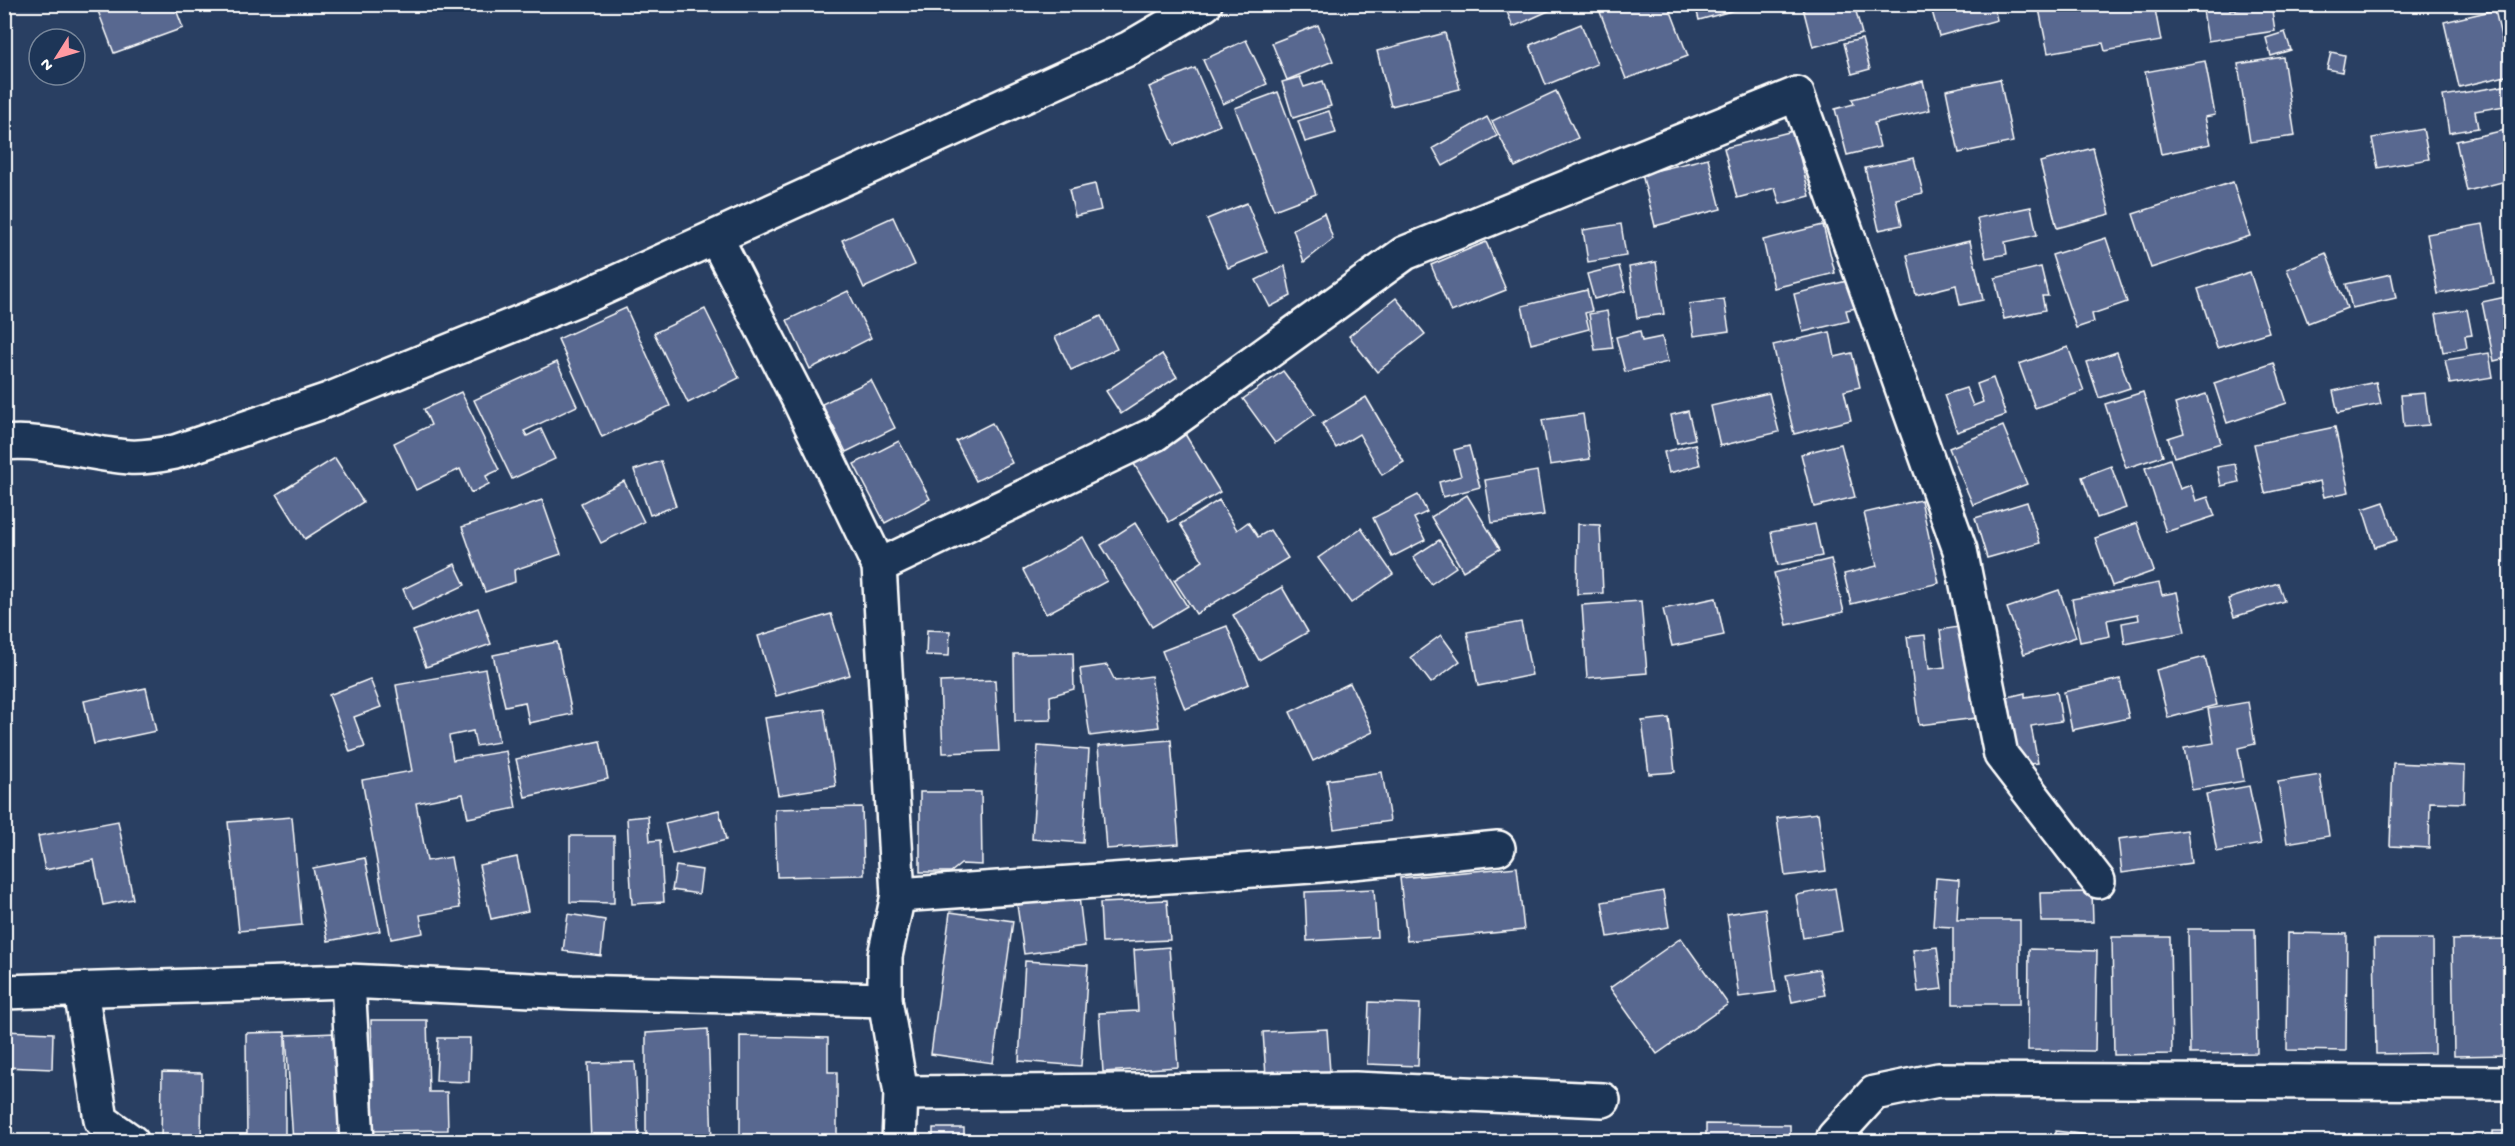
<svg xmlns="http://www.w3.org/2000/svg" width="2515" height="1146" font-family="'Gochi Hand',sans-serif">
  <rect width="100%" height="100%" fill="#293f62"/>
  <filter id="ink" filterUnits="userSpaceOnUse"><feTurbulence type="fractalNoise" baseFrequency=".0167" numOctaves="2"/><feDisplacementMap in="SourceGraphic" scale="12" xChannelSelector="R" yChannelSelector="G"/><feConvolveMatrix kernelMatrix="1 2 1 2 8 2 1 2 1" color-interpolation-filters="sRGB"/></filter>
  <g filter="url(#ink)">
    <g fill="#586890" stroke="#fff" stroke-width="1.5">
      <path d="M116,4H174L183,28L114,53L98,11Z"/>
      <path d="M1504,4H1564L1513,27Z"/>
      <path d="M1620,4H1668L1688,56L1626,79L1600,12Z"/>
      <path d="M1695,4H1753V5L1699,20Z"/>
      <path d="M1802,4H1854L1862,34L1813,47Z"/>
      <path d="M1930,4H1993L1997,20L1939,36Z"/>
      <path d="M2038,4H2154L2161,41L2105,51L2103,43L2048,53Z"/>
      <path d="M2202,4H2229L2230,10L2243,8V4H2271L2275,31L2208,41Z"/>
      <path d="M2495,10L2510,75L2459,87L2444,22Z"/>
      <path d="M1581,24L1597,64L1546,85L1530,45Z"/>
      <path d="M1318,25L1333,61L1287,80L1272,43Z"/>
      <path d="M2285,32L2291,50L2271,56L2266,38Z"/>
      <path d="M1445,33L1460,89L1391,106L1377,51Z"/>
      <path d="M1862,39L1870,69L1852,74L1844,43Z"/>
      <path d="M1246,40L1267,84L1223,104L1203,60Z"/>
      <path d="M2331,52L2345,55L2342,72L2327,69Z"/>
      <path d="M2283,57L2295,136L2250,142L2238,64Z"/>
      <path d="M2205,61L2215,115L2205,117L2211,144L2161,154L2145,72Z"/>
      <path d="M1195,68L1220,125L1174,145L1149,87Z"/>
      <path d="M1300,77L1304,87L1323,81L1331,106L1293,118L1282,82Z"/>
      <path d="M2000,79L2013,142L1959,153L1946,90Z"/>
      <path d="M1923,81L1930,110L1874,123L1880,147L1847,155L1835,109L1854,104L1852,99Z"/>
      <path d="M2510,85V105L2475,111L2478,128L2449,133L2443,96Z"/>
      <path d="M1556,91L1578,138L1515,167L1492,121Z"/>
      <path d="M1278,92L1316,194L1274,210L1235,108Z"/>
      <path d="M1329,111L1336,133L1305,142L1298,121Z"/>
      <path d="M1487,117L1497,136L1443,166L1433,148Z"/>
      <path d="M2423,129L2429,159L2378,168L2372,138Z"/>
      <path d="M2510,129V180L2467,191L2456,141Z"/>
      <path d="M1793,131L1810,196L1780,204L1775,188L1737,198L1724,148Z"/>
      <path d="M2093,148L2110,214L2057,228L2040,162Z"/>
      <path d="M1708,158L1721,209L1655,226L1642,174Z"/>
      <path d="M1914,158L1923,193L1896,199L1902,225L1879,230L1865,168Z"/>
      <path d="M2233,182L2250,236L2151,268L2133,214Z"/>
      <path d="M1095,184L1101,210L1075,216L1069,190Z"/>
      <path d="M1247,203L1267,252L1228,268L1207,219Z"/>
      <path d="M2031,207L2037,235L2005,242L2007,254L1986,258L1977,218Z"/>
      <path d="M1324,213L1333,239L1304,262L1293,229Z"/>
      <path d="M893,217L915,265L864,288L842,240Z"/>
      <path d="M1621,224L1626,256L1588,262L1583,230Z"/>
      <path d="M2483,224L2494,283L2438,294L2427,234Z"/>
      <path d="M1823,225L1835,273L1774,288L1763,240Z"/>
      <path d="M2106,238L2127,302L2092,314L2094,322L2076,328L2052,255Z"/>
      <path d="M1970,241L1983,300L1960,305L1956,285L1916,295L1907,255Z"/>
      <path d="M1486,242L1506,290L1451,312L1431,265Z"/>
      <path d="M2326,253L2347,308L2308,323L2287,269Z"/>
      <path d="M1656,262L1664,314L1637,318L1629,267Z"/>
      <path d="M1285,266L1291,296L1270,307L1256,280Z"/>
      <path d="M1619,266L1626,291L1594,299L1587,274Z"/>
      <path d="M2041,267L2048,296H2042L2045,310L2004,319L1995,278Z"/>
      <path d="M2250,272L2269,332L2217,348L2198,289Z"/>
      <path d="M2391,274L2396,298L2352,308L2346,284Z"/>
      <path d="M1855,279L1862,307L1846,310L1849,321L1803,332L1794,294Z"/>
      <path d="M1587,290L1592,311L1585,313L1589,329L1531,344L1522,306Z"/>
      <path d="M848,291L871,338L810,369L787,320Z"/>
      <path d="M2510,296V357L2494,361L2482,302Z"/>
      <path d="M1396,298L1425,334L1377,372L1349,336Z"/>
      <path d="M1724,299L1729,331L1694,336L1689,304Z"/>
      <path d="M626,308L670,406L602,437L558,339Z"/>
      <path d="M705,309L739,378L688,403L654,333Z"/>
      <path d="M2467,309L2472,335L2465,336L2467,348L2443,352L2436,314Z"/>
      <path d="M1607,311L1613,348L1595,350L1589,314Z"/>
      <path d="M1101,316L1117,349L1071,370L1055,337Z"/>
      <path d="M1640,331L1642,341L1662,337L1668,362L1625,372L1616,337Z"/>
      <path d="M1830,332L1835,357L1852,353L1860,387L1844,391L1851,420L1794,434L1773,345Z"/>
      <path d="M2068,347L2084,391L2035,408L2019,364Z"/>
      <path d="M2117,352L2130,388L2099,398L2087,362Z"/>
      <path d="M2489,353L2493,377L2450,384L2445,360Z"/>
      <path d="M1162,354L1177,377L1121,414L1106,391Z"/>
      <path d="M557,362L577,406L524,431L527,436L541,429L555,459L512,479L474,400Z"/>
      <path d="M2274,363L2287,403L2227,423L2214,383Z"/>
      <path d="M1283,371L1315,414L1275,443L1243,399Z"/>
      <path d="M1993,378L2006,415L1957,432L1944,395L1966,388L1973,406L1983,402L1977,384Z"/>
      <path d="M871,380L895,428L846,452L822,404Z"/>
      <path d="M2376,382L2381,404L2338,413L2333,391Z"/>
      <path d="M461,392L499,470L486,476L489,484L471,493L460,469L416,490L394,443L431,425L424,409Z"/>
      <path d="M2143,392L2163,456L2126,468L2105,404Z"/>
      <path d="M1769,393L1779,432L1720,446L1711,406Z"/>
      <path d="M2425,393L2429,425L2404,427L2401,395Z"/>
      <path d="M2206,394L2221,443L2174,457L2168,438L2184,433L2175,404Z"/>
      <path d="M1366,397L1404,462L1382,475L1359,434L1336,448L1322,424Z"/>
      <path d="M1688,411L1695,439L1677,443L1671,415Z"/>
      <path d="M1583,414L1590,459L1550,465L1542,420Z"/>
      <path d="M992,423L1012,463L976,481L956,441Z"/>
      <path d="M2003,426L2027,484L1973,505L1949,448Z"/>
      <path d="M2335,427L2349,492L2324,497L2320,481L2265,493L2254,444Z"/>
      <path d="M1185,434L1220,492L1169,522L1134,464Z"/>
      <path d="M899,441L930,499L885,523L854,464Z"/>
      <path d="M1695,444L1700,465L1669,473L1664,452Z"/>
      <path d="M1841,444L1855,497L1814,507L1801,454Z"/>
      <path d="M1469,446L1480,487L1443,497L1439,482L1461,476L1454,450Z"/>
      <path d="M335,458L363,502L305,539L277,494Z"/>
      <path d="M2170,459L2180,489L2191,485L2196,501L2208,497L2215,516L2166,532L2145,468Z"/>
      <path d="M661,461L676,506L650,515L634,470Z"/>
      <path d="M2235,464L2239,482L2221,486L2217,467Z"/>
      <path d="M2111,466L2126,508L2097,518L2082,477Z"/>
      <path d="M1537,471L1544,515L1492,523L1485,480Z"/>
      <path d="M624,481L644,522L601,543L581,503Z"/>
      <path d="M1418,495L1427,512L1414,518L1425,540L1392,557L1373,518Z"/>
      <path d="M1467,495L1500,549L1463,571L1431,517Z"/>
      <path d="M542,500L561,554L514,570L515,582L485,592L462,527Z"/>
      <path d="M1219,500L1237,530L1248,522L1258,537L1270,530L1288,558L1196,614L1174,580L1203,561L1180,524Z"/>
      <path d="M1921,500L1939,583L1851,604L1844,574L1877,566L1864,513Z"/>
      <path d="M2027,502L2040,543L1987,558L1975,518Z"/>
      <path d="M2384,502L2397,540L2375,547L2363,509Z"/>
      <path d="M1135,523L1187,606L1152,627L1101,545Z"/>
      <path d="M2137,523L2154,571L2112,586L2095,538Z"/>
      <path d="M1578,524L1600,525L1603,593L1577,594Z"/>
      <path d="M1815,524L1822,556L1778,565L1771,532Z"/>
      <path d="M1361,528L1393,574L1351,603L1318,558Z"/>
      <path d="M1083,537L1107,581L1046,614L1023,570Z"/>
      <path d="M1439,540L1456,567L1431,584L1413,557Z"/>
      <path d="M1831,559L1844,612L1787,625L1774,573Z"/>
      <path d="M455,564L465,585L412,610L403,589Z"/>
      <path d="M2159,583L2162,595L2177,592L2185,632L2125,644L2122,623L2139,620L2138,614L2107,620L2110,636L2080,642L2072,599Z"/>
      <path d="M2278,583L2284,601L2234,617L2228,599Z"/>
      <path d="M1282,587L1308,632L1259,660L1233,615Z"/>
      <path d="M2059,590L2076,637L2024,654L2007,608Z"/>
      <path d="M1716,598L1724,635L1672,646L1663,609Z"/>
      <path d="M1641,601L1647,673L1587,678L1582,605Z"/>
      <path d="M478,608L491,644L426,667L413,631Z"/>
      <path d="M831,614L850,675L776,696L758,636Z"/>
      <path d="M1521,622L1532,675L1478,686L1467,632Z"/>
      <path d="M1227,626L1249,684L1185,709L1162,651Z"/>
      <path d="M1964,626L1977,718L1919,725L1907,637L1925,635L1929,669L1945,667L1940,630Z"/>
      <path d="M927,630L950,631L949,656L926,655Z"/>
      <path d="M1441,635L1460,661L1431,683L1411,657Z"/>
      <path d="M557,642L572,714L529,723L525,702L505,706L493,655Z"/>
      <path d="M1073,653L1074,689L1050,696L1051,720L1015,721L1014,654Z"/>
      <path d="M2205,657L2217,705L2168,718L2156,670Z"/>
      <path d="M1107,665L1115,681L1151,676L1159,727L1090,736L1080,669Z"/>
      <path d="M485,669L499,742L476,746L473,731L449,736L453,760L506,751L516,808L468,818L463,794L416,803L427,861L451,857L460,908L420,915L423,933L391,939L362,780L412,771L396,685Z"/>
      <path d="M370,679L381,707L354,717L365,747L350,752L329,695Z"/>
      <path d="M2120,679L2129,718L2072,730L2064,692Z"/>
      <path d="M995,680L999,751L943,753L940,682Z"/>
      <path d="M1350,683L1373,732L1313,761L1290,712Z"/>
      <path d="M146,688L156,731L94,744L84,701Z"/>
      <path d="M2057,692L2062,721L2031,726L2038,763L2020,765L2008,697L2025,693V697Z"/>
      <path d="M2248,702L2255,744L2238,748L2244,781L2192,790L2184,748L2214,743L2208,709Z"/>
      <path d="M824,709L836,786L778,795L765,718Z"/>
      <path d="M1669,718L1675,772L1649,774L1642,721Z"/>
      <path d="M1171,740L1179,844L1106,849L1098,746Z"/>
      <path d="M600,741L608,779L525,797L516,759Z"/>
      <path d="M1038,746L1089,750L1083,843L1032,839Z"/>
      <path d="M2393,763L2465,766L2464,803L2430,802L2429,848L2390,846Z"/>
      <path d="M1382,772L1390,821L1334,829L1327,780Z"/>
      <path d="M2320,775L2329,836L2287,843L2278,782Z"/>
      <path d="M2249,786L2261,844L2217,852L2206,794Z"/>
      <path d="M920,792H981L982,865L961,864L951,872H920Z"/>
      <path d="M862,807L864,875L777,877L775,809Z"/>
      <path d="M719,810L726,840L672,854L665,823Z"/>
      <path d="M1818,813L1826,871L1785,876L1777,818Z"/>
      <path d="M648,816L650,841L660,840L664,902L632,904L627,818Z"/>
      <path d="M292,817L302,925L239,931L228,822Z"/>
      <path d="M118,821L133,899L103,905L94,860L45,870L38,836Z"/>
      <path d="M2187,830L2191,863L2122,873L2118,839Z"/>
      <path d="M570,836H614V903L570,902Z"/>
      <path d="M517,857L528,911L491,919L479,865Z"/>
      <path d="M365,858L380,931L328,941L313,868Z"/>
      <path d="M676,866L702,870L699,894L672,890Z"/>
      <path d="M1517,867L1524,930L1407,941L1400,878Z"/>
      <path d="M1936,878L1959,880L1957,920H2020V1004H1953V927L1933,926Z"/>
      <path d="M1835,888L1842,931L1803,938L1796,895Z"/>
      <path d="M1374,889L1377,937L1307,941L1305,892Z"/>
      <path d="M1663,891L1669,927L1608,937L1602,902Z"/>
      <path d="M2092,892L2093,922H2041L2040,893Z"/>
      <path d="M1079,897L1085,946L1024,954L1017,905Z"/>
      <path d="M1167,900L1170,940L1102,943L1100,903Z"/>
      <path d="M1765,908L1776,992L1739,997L1727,914Z"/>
      <path d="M950,912L1013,921L993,1063L931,1054Z"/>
      <path d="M568,914L605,920L601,956L563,951Z"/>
      <path d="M2188,929H2255L2257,1053L2190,1054Z"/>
      <path d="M2288,933L2347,934L2346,1051L2287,1050Z"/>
      <path d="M2112,937H2170L2172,1054L2114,1055Z"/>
      <path d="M1681,938L1728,1004L1657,1054L1610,988Z"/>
      <path d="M2374,939H2433L2434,1053L2376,1054Z"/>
      <path d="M2510,939V1055L2454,1056L2452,940Z"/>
      <path d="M1169,947L1178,1067L1103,1072L1099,1013L1138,1011L1134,950Z"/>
      <path d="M1937,947L1942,989L1918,992L1913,950Z"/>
      <path d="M2029,949L2097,951L2095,1051L2028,1050Z"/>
      <path d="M1025,961L1088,965L1081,1066L1019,1061Z"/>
      <path d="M1819,969L1825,995L1792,1002L1786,975Z"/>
      <path d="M1369,1002L1420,1004L1418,1066L1367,1064Z"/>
      <path d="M371,1020H427L429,1092H447L448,1130L374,1131Z"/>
      <path d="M708,1029L712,1142H646V1033Z"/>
      <path d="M1327,1029L1330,1072L1266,1076L1263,1032Z"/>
      <path d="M4,1031L53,1033L52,1069L4,1067Z"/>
      <path d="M285,1032V1142H247L246,1033Z"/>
      <path d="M336,1033L343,1142H293L286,1035Z"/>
      <path d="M740,1036L828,1038V1072H837V1142H740Z"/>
      <path d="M438,1038H470L469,1082L436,1081Z"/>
      <path d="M635,1062L639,1142H591L588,1063Z"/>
      <path d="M162,1072L202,1073L201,1142H161Z"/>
      <path d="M1706,1124L1790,1125V1142H1706Z"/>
      <rect x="933" y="1128" width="31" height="14"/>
      <path d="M2056,1131L2134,1141V1142H2055Z"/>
      <rect x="2493" y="1131" width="17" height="11"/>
      <rect x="1263" y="1133" width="69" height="9"/>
      <path d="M2223,1135L2285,1137L2284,1142H2223Z"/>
      <path d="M2474,1136V1142H2405L2404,1138Z"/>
    </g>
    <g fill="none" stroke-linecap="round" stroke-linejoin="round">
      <defs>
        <g id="minor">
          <path d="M716,238L800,402L879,566L898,895L885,956V1000L901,1093L899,1142"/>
          <path d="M4,443C46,439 87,454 129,457C144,458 160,455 175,452L328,400L590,294L1130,48L1205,4"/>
          <path d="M879,566L1155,434L1405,253L1797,94L1960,550L2001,755L2098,881"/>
          <path d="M898,895L1311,866L1498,848"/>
          <path d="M348,981L357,1142"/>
          <path d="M81,990L101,1120L132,1142"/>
          <path d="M4,992L348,981L572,992L885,1000"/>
          <path d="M901,1093L1355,1089L1603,1100"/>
          <path d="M1834,1142V1137L1874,1093L1938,1080L2510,1083"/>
        </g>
      </defs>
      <use href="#minor" stroke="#fff" stroke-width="38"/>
      <use href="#minor" stroke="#1d3557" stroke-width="33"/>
    </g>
  </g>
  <rect width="2515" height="1146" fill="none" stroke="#1d3557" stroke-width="24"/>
  <rect x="12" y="12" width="2491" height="1122" fill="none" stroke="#fff" stroke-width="2" filter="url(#ink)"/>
  <g transform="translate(57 57) rotate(233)"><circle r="28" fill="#1d3557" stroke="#77869a" stroke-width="1.5"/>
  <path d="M0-4.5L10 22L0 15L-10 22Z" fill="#ff9aa2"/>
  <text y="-9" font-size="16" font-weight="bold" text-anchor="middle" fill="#ffffff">N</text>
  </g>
</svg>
